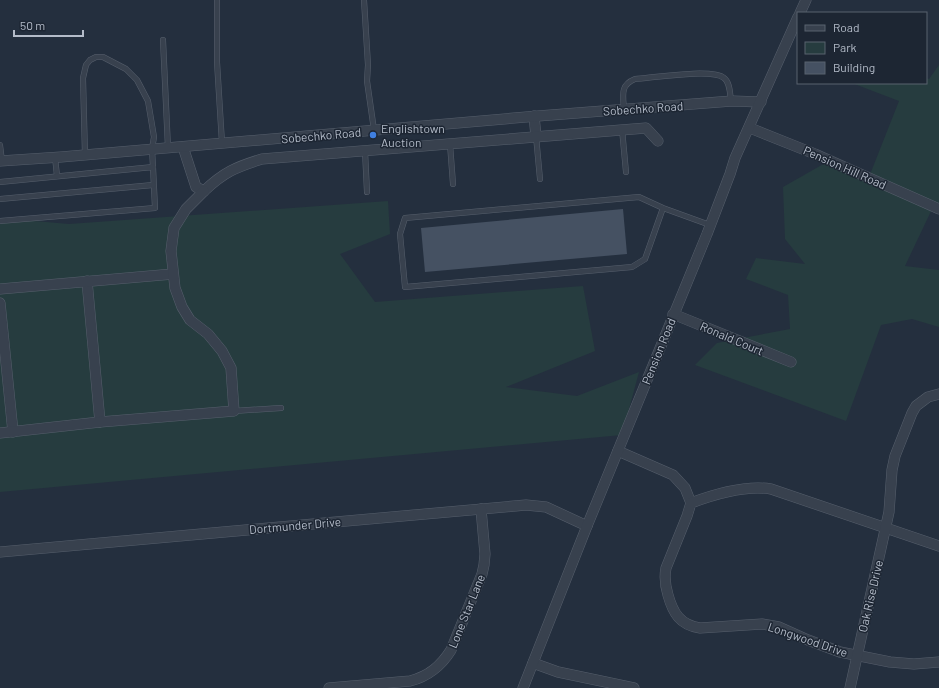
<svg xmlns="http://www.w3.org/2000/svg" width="939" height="688" font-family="Barlow,sans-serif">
  <rect width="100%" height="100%" fill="#242f3e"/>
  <g fill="#263c3f">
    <path d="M939,65V209L933,207L905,266L939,270V327L912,319L881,325L846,421L695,365L717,343L790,329L788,295L746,279L756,258L805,264L785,239L783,187L827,162L869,177L899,101L852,83H926V78L929,79Z"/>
    <path d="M388,201L390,234L340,254L375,302L583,286L595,351L506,387L577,396L639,372L622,435L0,492V218L69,224Z"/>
  </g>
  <path fill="#455162" d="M623,209L627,254L425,272L421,228Z"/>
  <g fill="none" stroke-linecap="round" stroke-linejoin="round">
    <defs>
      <g id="service">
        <path d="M217,0V62L222,143"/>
        <path d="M364,0L368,65L367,81L374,130"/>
        <path d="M163,40L168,148"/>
        <path d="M624,110C623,95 620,85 635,79C652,78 712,68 724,78C730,82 730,94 731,101"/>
        <path d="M622,129L626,172"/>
        <path d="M536,136L540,179"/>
        <path d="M450,144L453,184"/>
        <path d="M0,145L2,161"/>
        <path d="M365,151L367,192"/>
        <path d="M85,155L83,78L86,65L90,60L96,57H103L126,69L137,80L148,101L154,137L152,149L153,167"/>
        <path d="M55,157L57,176"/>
        <path d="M0,182L153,167L155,208L0,221"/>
        <path d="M0,199L153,185"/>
        <path d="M663,208L645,259L632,267L405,287L400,234L405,218L639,197L663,208L710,225"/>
        <path d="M234,411L281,408"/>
      </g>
      <g id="minor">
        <path d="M800,13L806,0"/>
        <path d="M534,116L536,136"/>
        <path d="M750,128L815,154L939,209"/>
        <path d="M183,147L196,187L204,191C224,172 236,167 262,159L646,128L658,141"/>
        <path d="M0,161L61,157L538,116L732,101L761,102"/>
        <path d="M87,281L100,422"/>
        <path d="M0,289L173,274"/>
        <path d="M0,303L13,432"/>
        <path d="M673,314L791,362"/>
        <path d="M0,433L100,422L234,411L231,368L222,351L208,334L190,320L182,307L175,288L171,251L174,228L186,209L204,191"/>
        <path d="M618,451L673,475L685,488L691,503"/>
        <path d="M939,546L771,489C746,485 715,494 691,503L687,516L666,568C664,578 665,585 668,595C673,613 680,625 700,628L762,624L779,627L808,640L840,652L890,662L914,664L939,662"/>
        <path d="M0,552L526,505L546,507L587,526"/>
        <path d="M533,663L558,672L634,688"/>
        <path d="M329,688L410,681C429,676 441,666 451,650L482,574L484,565L485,554L481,509"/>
        <path d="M523,688L587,526L707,234L730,174L735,158L798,17"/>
        <path d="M850,688L889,512L892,470L895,456L912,413L916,406L928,397L939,394"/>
      </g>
    </defs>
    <use href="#service" stroke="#565f6c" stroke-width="6"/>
    <use href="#minor" stroke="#565f6c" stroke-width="11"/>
    <use href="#service" stroke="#38414e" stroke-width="5"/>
    <use href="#minor" stroke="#38414e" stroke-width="10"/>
  </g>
  <circle fill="#3f7fe0" stroke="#1d2633" stroke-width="1.5" cx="373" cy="135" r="4"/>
  <g text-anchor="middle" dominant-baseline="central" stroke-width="3" stroke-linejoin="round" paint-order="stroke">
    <g font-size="12" fill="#b4bcc9" stroke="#1d2633">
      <text transform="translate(643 108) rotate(-4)">Sobechko Road</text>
      <text transform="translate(321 135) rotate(-5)">Sobechko Road</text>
      <text transform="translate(845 167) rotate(24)">Pension Hill Road</text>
      <text transform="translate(732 338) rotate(23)">Ronald Court</text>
      <text transform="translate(658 351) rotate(-68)">Pension Road</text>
      <text transform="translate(295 525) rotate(-5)">Dortmunder Drive</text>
      <text transform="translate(870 596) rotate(-77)">Oak Rise Drive</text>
      <text transform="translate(466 611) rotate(-68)">Lone Star Lane</text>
      <text transform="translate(808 639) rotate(19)">Longwood Drive</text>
    </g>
    <g font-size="12" fill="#b4bcc9" stroke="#1d2633" text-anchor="start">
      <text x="381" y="128">Englishtown<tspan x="381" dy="14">Auction</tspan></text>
    </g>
  </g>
  <rect x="797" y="12" width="130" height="72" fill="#1d2633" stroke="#59626f"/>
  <rect x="805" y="25" width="20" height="6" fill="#38414e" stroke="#59626f"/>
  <text x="833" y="32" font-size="12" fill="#b4bcc9">Road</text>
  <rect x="805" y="42" width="20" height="12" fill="#263c3f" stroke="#59626f"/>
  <text x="833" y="52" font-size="12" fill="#b4bcc9">Park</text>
  <rect x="805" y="62" width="20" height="12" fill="#455162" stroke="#59626f"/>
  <text x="833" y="72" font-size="12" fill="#b4bcc9">Building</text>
  <path d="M14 30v6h69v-6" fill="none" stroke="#b4bcc9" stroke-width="2"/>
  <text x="20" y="30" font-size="12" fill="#b4bcc9" stroke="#1d2633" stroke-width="3" paint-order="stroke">50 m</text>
</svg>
